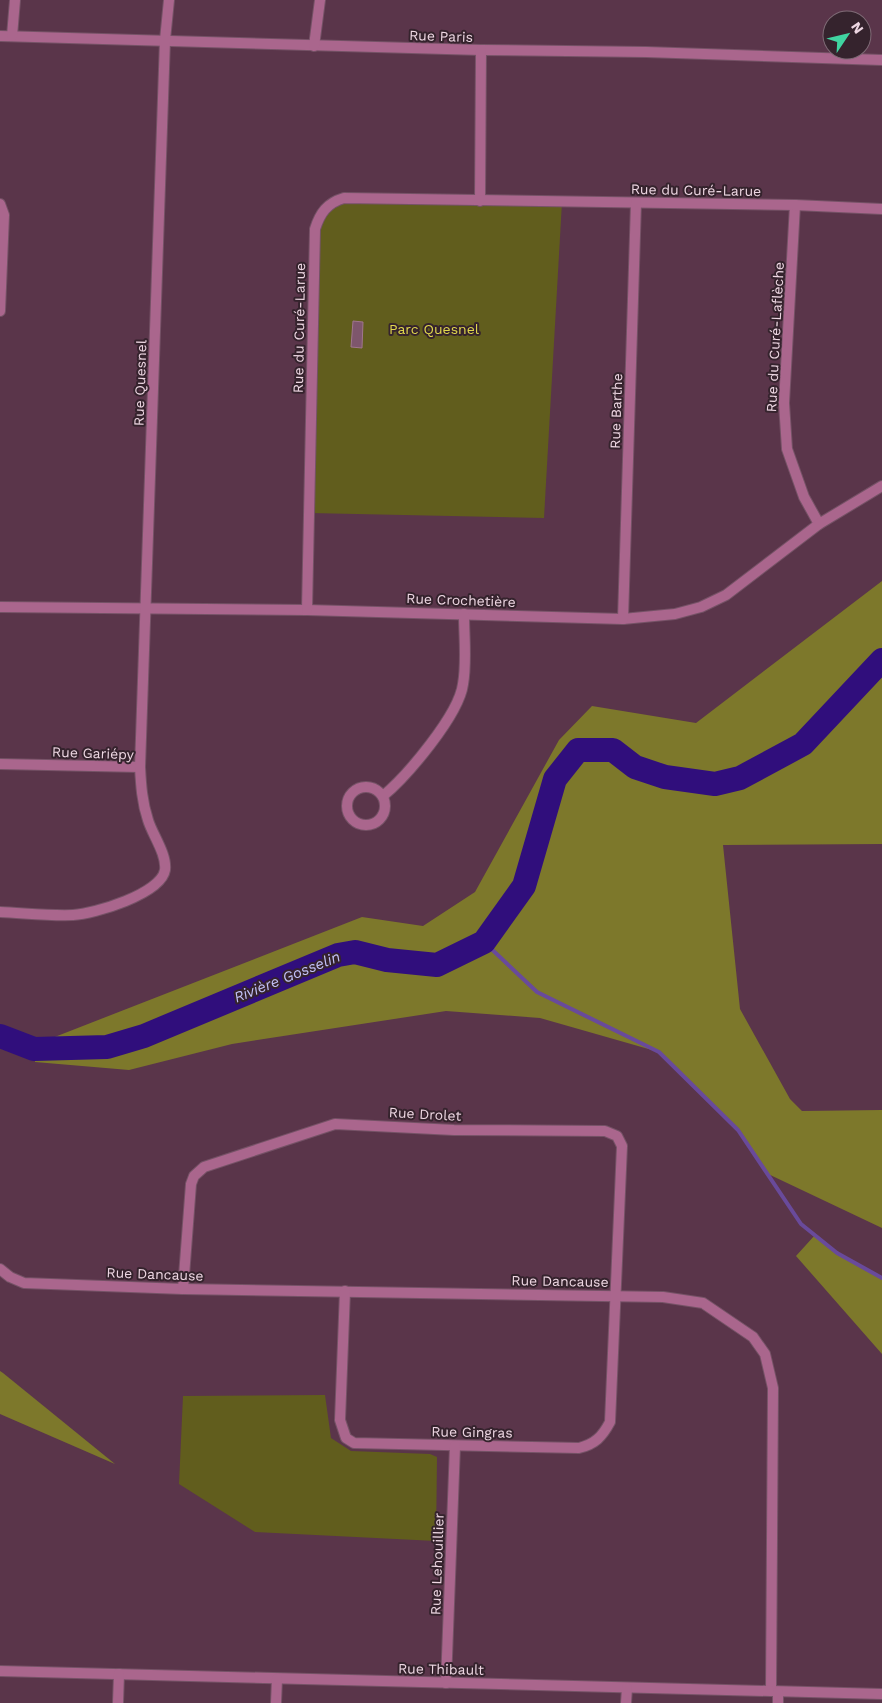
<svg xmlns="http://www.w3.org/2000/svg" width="882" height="1703" font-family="'Work Sans',sans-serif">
  <rect width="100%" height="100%" fill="#5a354a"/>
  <g fill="#615d1d">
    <path d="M332,202H562L544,518L309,513L315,229Z"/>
    <path d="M325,1395L331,1438L351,1451L430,1454L437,1457L436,1541L255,1532L179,1484L183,1396Z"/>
  </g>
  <g fill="#7d782b">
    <path d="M882,581V844L723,845L740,1009L790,1099L802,1111L882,1110V1228L766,1173L738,1130L659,1052L540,1018L446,1011L232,1044L129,1070L35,1062L34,1049L47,1040L362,917L423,926L475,892L559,740L592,706L696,723Z"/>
    <path d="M815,1235L837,1253L882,1278V1354L796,1256Z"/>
    <path d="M0,1371L3,1373L115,1464L0,1414Z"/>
  </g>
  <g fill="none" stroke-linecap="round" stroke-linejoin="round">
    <path stroke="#694a9b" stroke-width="4" d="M484,942L537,992L659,1052L738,1130L801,1224L837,1253L882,1278"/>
    <path stroke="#300e7c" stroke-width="24" d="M0,1036L34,1049L107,1047L144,1036L338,955L355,952L387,960L437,965L484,942L524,886L555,779L578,750H613L635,767L665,777L715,784L740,778L803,744L882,660"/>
  </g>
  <path fill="#7e566c" stroke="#a0768d" d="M353,321L363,322L362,348L351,347Z"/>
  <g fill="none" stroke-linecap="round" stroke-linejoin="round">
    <defs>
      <g id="street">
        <path d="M0,36L481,50L646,52L882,60"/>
        <path d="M12,36L15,0"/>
        <path d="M314,46L320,0"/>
        <path d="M480,201L481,50"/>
        <path d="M0,204L4,215L0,311"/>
        <path d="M795,205L784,403L787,449L804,497L819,524"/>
        <path d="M0,607L307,610L623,619L675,614L701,607L726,595L819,524L882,486"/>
        <path d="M307,610L315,229C320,213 327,203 344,198L795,205L882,209"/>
        <path d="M623,619L636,203"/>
        <path d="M0,764L140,767"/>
        <circle cx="366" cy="806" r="19"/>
        <path d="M383,796C407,776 459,715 463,684C467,662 464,637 464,614"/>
        <path d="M0,912C24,913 49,916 73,915C94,914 161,894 165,870C167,854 152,834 148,820C142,802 141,785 140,767L165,40L169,0"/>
        <path d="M0,1269L10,1277L24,1283L183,1289L663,1297L703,1303L753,1337L765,1354L773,1388L771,1691"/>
        <path d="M183,1289L191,1184L194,1176L204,1167L335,1124L454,1130L605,1131L617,1136L622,1146L610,1422C602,1437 595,1444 579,1448L354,1443L346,1438L340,1420L345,1291"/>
        <path d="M0,1671L882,1694"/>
        <path d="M446,1683L455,1446"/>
        <path d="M118,1703L119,1674"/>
        <path d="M276,1703L277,1679"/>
        <path d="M626,1703L627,1688"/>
        <path d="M778,1703V1692"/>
      </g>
    </defs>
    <use href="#street" stroke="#755266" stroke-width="12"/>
    <use href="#street" stroke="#aa668d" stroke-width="10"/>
  </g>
  <g text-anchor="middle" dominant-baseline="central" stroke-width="4" stroke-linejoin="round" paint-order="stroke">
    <g font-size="14" fill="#eed7e3" stroke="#35232d">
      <text transform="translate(441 36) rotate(2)">Rue Paris</text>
      <text transform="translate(696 190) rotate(1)">Rue du Curé-Larue</text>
      <text transform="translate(299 328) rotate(-89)">Rue du Curé-Larue</text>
      <text transform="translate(775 337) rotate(-87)">Rue du Curé-Laflèche</text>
      <text transform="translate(140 383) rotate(-88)">Rue Quesnel</text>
      <text transform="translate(616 411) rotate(-88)">Rue Barthe</text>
      <text transform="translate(461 600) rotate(2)">Rue Crochetière</text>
      <text transform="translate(93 753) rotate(2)">Rue Gariépy</text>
      <text transform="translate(425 1114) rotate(3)">Rue Drolet</text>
      <text transform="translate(155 1274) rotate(2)">Rue Dancause</text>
      <text transform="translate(560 1281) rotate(1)">Rue Dancause</text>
      <text transform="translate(472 1432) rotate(1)">Rue Gingras</text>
      <text transform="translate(437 1564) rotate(-88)">Rue Lehouillier</text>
      <text transform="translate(441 1669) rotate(1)">Rue Thibault</text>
    </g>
    <g font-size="14" fill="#e0d74d" stroke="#35232d">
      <text x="434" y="329">Parc Quesnel</text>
    </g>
    <g font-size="15" font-style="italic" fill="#c3c2fa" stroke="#35232d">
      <text transform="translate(287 977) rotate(-22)">Rivière Gosselin</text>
    </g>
  </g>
  <g transform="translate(847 35) rotate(55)"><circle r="24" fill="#35232d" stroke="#7f6b76"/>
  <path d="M0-4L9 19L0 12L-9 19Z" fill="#40d4a1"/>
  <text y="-8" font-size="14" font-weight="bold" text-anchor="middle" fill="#eed7e3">N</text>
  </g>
</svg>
